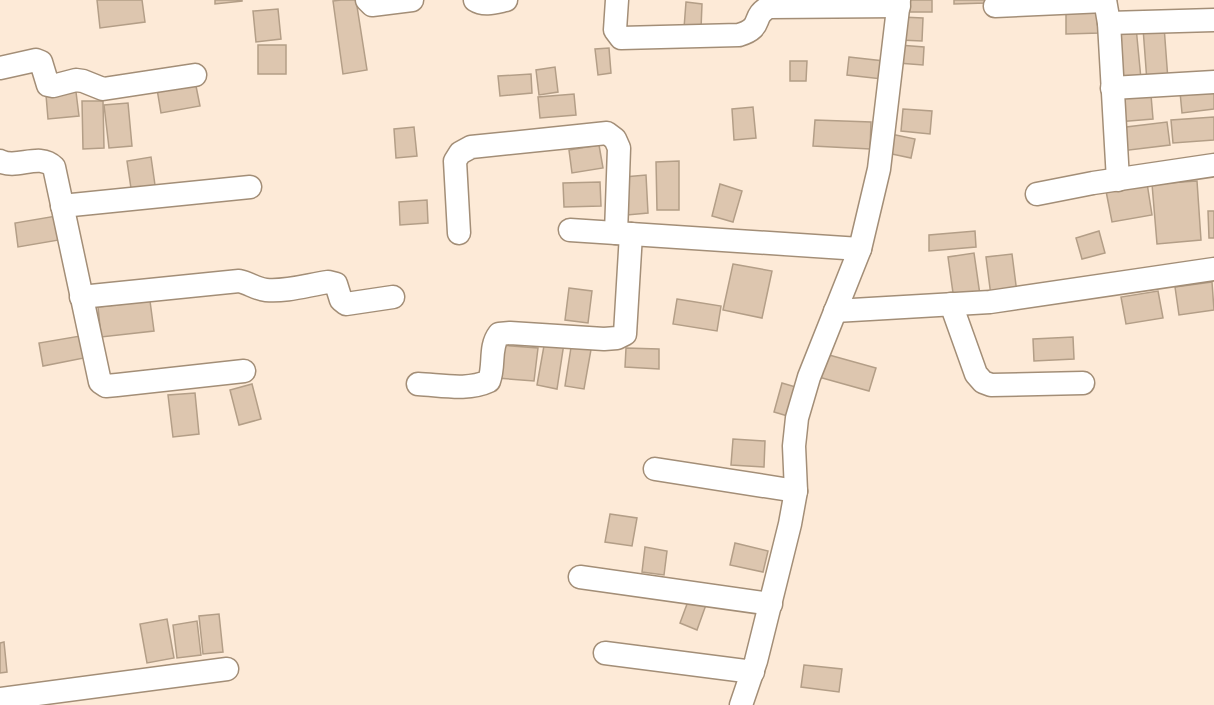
<svg xmlns="http://www.w3.org/2000/svg" width="1214" height="705" font-family="'Fira Sans',sans-serif">
  <rect width="100%" height="100%" fill="#fdead7"/>
  <g fill="#ddc6af" stroke="#b39e87" stroke-width="1.5">
    <path d="M97,0H142L145,22L100,28Z"/>
    <path d="M215,0H242V1L215,4Z"/>
    <path d="M341,0H356L367,70L343,74L333,1Z"/>
    <rect x="905" y="0" width="27" height="12"/>
    <path d="M954,0H986V3L954,4Z"/>
    <path d="M686,2L702,4L701,29L684,28Z"/>
    <path d="M278,9L281,39L256,42L253,11Z"/>
    <path d="M1099,12L1100,33L1066,34V13Z"/>
    <path d="M901,17L923,18L922,41L900,40Z"/>
    <path d="M1164,26L1168,80L1147,82L1143,28Z"/>
    <path d="M1136,27L1141,79L1121,81L1116,29Z"/>
    <rect x="258" y="45" width="28" height="29"/>
    <path d="M899,45L924,47L923,65L898,63Z"/>
    <path d="M609,48L611,73L598,75L595,49Z"/>
    <path d="M849,57L884,61L882,79L847,75Z"/>
    <path d="M790,61H807L806,81H790Z"/>
    <path d="M555,67L558,92L539,95L536,70Z"/>
    <path d="M531,74L532,93L500,96L498,76Z"/>
    <path d="M195,81L200,106L161,113L157,89Z"/>
    <path d="M1214,88V109L1182,113L1180,92Z"/>
    <path d="M76,92L79,116L48,119L46,95Z"/>
    <path d="M574,94L576,115L540,118L538,97Z"/>
    <path d="M1151,95L1153,119L1117,122L1114,98Z"/>
    <path d="M82,101H103L104,148L83,149Z"/>
    <path d="M128,103L132,146L109,148L104,105Z"/>
    <path d="M753,107L756,138L734,140L732,109Z"/>
    <path d="M903,109L932,111L930,134L901,131Z"/>
    <path d="M1214,117V140L1173,143L1171,120Z"/>
    <path d="M815,120L871,122L870,149L813,146Z"/>
    <path d="M1167,122L1170,145L1121,151L1118,128Z"/>
    <path d="M414,127L417,156L396,158L394,129Z"/>
    <path d="M891,134L915,139L911,158L887,153Z"/>
    <path d="M599,145L603,168L572,173L569,150Z"/>
    <path d="M151,157L156,192L132,195L127,161Z"/>
    <path d="M679,161V210H657L656,162Z"/>
    <path d="M646,175L648,213L627,215L624,177Z"/>
    <path d="M1197,181L1201,240L1157,244L1152,184Z"/>
    <path d="M600,182L601,206L564,207L563,183Z"/>
    <path d="M1147,183L1152,215L1112,222L1106,191Z"/>
    <path d="M720,184L742,191L733,222L712,216Z"/>
    <path d="M427,200L428,223L400,225L399,202Z"/>
    <path d="M1208,211H1214V238H1209Z"/>
    <path d="M56,216L59,240L18,247L15,223Z"/>
    <path d="M975,231L976,247L929,251V235Z"/>
    <path d="M1099,231L1105,253L1082,259L1076,238Z"/>
    <path d="M974,253L980,295L954,300L948,257Z"/>
    <path d="M1012,254L1017,293L991,296L986,257Z"/>
    <path d="M733,264L772,271L762,318L723,310Z"/>
    <path d="M1212,282L1214,310L1179,315L1175,287Z"/>
    <path d="M569,288L592,291L588,323L565,320Z"/>
    <path d="M1158,291L1163,318L1126,324L1121,297Z"/>
    <path d="M677,299L721,306L717,331L673,324Z"/>
    <path d="M150,301L154,331L101,337L98,307Z"/>
    <path d="M80,336L84,358L43,366L39,343Z"/>
    <path d="M1073,337L1074,359L1034,361L1033,339Z"/>
    <path d="M545,340L564,343L557,389L537,385Z"/>
    <path d="M572,341L592,344L584,389L565,386Z"/>
    <path d="M500,345L538,348L534,381L497,378Z"/>
    <path d="M626,348L659,349V369L625,367Z"/>
    <path d="M822,353L876,368L869,391L815,376Z"/>
    <path d="M782,383L799,388L791,417L774,412Z"/>
    <path d="M252,384L261,419L239,425L230,390Z"/>
    <path d="M195,393L199,434L173,437L168,395Z"/>
    <path d="M733,439L765,441L764,467L731,465Z"/>
    <path d="M610,514L637,518L632,546L605,542Z"/>
    <path d="M735,543L768,551L763,572L730,565Z"/>
    <path d="M645,547L667,551L664,575L642,572Z"/>
    <path d="M690,596L707,602L697,630L680,623Z"/>
    <path d="M219,614L223,652L203,654L199,616Z"/>
    <path d="M167,619L174,658L147,663L140,624Z"/>
    <path d="M197,621L201,655L177,658L173,625Z"/>
    <path d="M4,642L7,672L0,673V643Z"/>
    <path d="M804,665L842,669L839,692L801,687Z"/>
  </g>
  <g fill="none" stroke-linecap="round" stroke-linejoin="round">
    <defs>
      <g id="minor">
        <path d="M367,0L372,5L412,0"/>
        <path d="M475,0C484,6 496,2 506,0"/>
        <path d="M617,0L615,30L621,38L739,35C765,27 750,17 769,7L899,6"/>
        <path d="M1105,0L1109,23L1214,20"/>
        <path d="M995,6L1105,1"/>
        <path d="M1109,23L1118,180"/>
        <path d="M0,68L36,60L41,62L48,85L53,86L76,80L83,81L103,89L195,75"/>
        <path d="M1112,88L1214,82"/>
        <path d="M0,161C17,170 39,152 54,167L100,382L106,386L117,385L244,371"/>
        <path d="M1037,194L1093,183L1214,165"/>
        <path d="M62,206L250,187"/>
        <path d="M570,230L860,249"/>
        <path d="M459,233L455,161L460,153L471,147L607,133L615,139L619,148L616,233"/>
        <path d="M81,297L239,281C249,283 256,289 266,290C286,292 308,285 328,282L336,284L341,300L346,304L393,297"/>
        <path d="M951,304L976,374L983,382L991,385L1083,383"/>
        <path d="M835,311L990,302L1214,269"/>
        <path d="M418,384C441,385 468,391 489,381C495,365 489,347 499,334L510,333L604,339L617,338L625,334L631,234"/>
        <path d="M655,469L796,491"/>
        <path d="M580,577L771,604"/>
        <path d="M605,653L753,672"/>
        <path d="M0,699L227,669"/>
        <path d="M741,705L756,661L790,524L796,491L794,446L797,418L809,377L860,249L879,169L899,0"/>
      </g>
    </defs>
    <use href="#minor" stroke="#a38e77" stroke-width="25"/>
    <use href="#minor" stroke="#fff" stroke-width="22"/>
  </g>
</svg>
